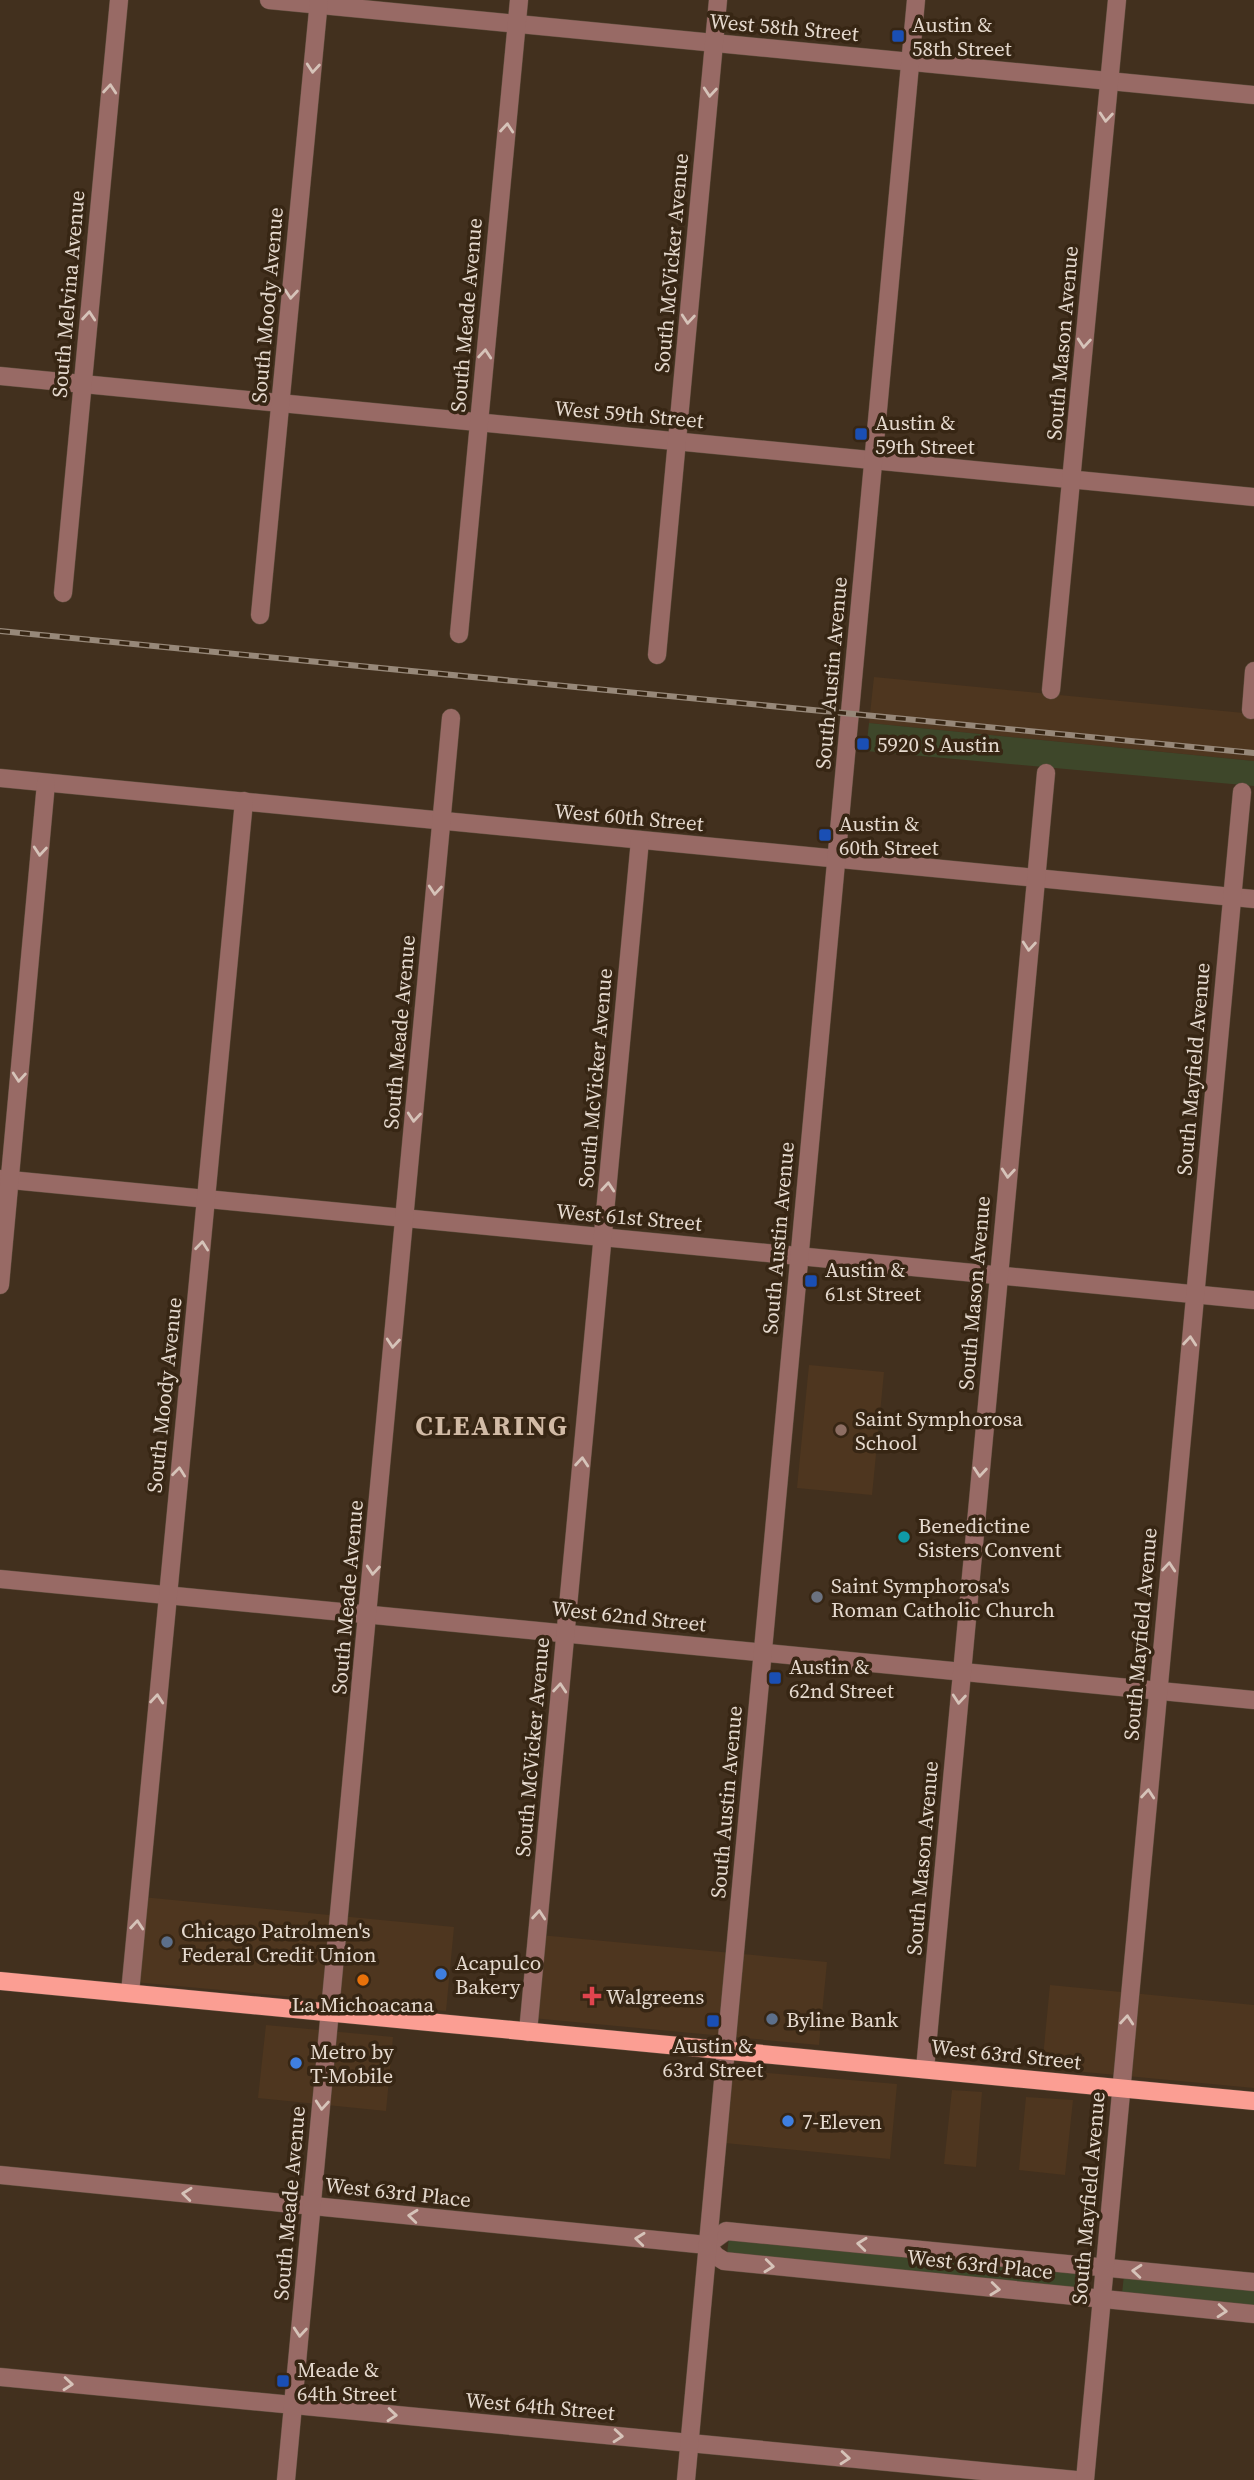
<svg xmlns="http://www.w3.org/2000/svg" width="1254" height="2480" font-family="'Source Serif 4',serif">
  <rect width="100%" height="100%" fill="#42301e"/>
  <g fill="#4e361f">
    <path d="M874,677L1254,714V761L869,723Z"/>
    <path d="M809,1365L884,1372L872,1495L797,1488Z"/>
    <path d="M142,1897L454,1927L446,2011L134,1982Z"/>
    <path d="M540,1935L827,1962L819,2045L532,2018Z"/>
    <path d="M1050,1985L1254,2005V2088L1042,2068Z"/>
    <path d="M266,2025L393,2037L386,2111L258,2098Z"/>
    <path d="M722,2069L897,2084L890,2159L714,2142Z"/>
    <path d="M952,2090L982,2092L976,2167L944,2164Z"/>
    <path d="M1026,2097L1073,2100L1065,2175L1019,2170Z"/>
  </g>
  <g fill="#3e472a">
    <path d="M869,723L1254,761V786L866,751Z"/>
    <path d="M729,2237L1085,2271L1083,2288L727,2254Z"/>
    <path d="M1124,2275L1254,2287V2306L1122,2294Z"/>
  </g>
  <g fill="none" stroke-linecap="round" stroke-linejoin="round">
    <defs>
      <g id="minor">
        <path d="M269,0L1254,95"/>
        <path d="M0,376L1254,497"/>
        <path d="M63,593L119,0"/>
        <path d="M260,615L319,0"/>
        <path d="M459,634L519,0"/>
        <path d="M657,655L718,0"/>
        <path d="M1051,690L1117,0"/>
        <path d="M1251,710L1254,671"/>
        <path d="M0,778L1254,899"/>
        <path d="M0,1179L1254,1300"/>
        <path d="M0,1285L46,783"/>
        <path d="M0,1579L1254,1700"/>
        <path d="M130,1993L244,801"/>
        <path d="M528,2032L640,840"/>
        <path d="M925,2069L1046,773"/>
        <path d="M0,2175L707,2245L716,2256L724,2261L1254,2314"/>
        <path d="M707,2245L726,2231L1254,2282"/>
        <path d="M0,2377L1076,2480"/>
        <path d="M286,2480L451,718"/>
        <path d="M686,2480L916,0"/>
        <path d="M1085,2480L1242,792"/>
      </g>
      <path id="major" d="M0,1981L1254,2101"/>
    </defs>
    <use href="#minor" stroke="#5f4e3e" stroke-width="19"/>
    <use href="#major" stroke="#5f4e3e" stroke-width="19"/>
    <use href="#minor" stroke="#986a65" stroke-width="18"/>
    <use href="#major" stroke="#fb9e93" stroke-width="18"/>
    <defs>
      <path id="rail" d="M0,631L1254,753"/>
    </defs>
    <use href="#rail" stroke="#978879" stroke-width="6"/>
    <use href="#rail" stroke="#372614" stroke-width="3.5" stroke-dasharray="10" stroke-linecap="butt"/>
  </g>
  <defs><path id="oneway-chevron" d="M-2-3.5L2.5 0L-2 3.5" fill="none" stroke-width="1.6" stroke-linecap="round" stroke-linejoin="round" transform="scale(1.75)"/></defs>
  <g stroke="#d6c3b9">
    <use href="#oneway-chevron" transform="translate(313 68) rotate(95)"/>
    <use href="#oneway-chevron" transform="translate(110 89) rotate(-85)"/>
    <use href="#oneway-chevron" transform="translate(710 92) rotate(95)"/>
    <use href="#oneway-chevron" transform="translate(1106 117) rotate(95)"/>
    <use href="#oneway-chevron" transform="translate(507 128) rotate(-85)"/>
    <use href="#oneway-chevron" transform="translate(291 294) rotate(95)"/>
    <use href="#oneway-chevron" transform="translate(89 316) rotate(-85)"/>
    <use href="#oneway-chevron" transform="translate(688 319) rotate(95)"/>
    <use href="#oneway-chevron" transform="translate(1084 343) rotate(95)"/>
    <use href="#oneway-chevron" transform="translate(485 354) rotate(-85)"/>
    <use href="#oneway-chevron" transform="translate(40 851) rotate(95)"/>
    <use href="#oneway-chevron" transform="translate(435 890) rotate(95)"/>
    <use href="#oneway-chevron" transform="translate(1029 946) rotate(95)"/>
    <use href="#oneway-chevron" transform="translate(19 1077) rotate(95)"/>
    <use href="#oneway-chevron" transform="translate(414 1117) rotate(95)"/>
    <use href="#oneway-chevron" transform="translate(1008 1173) rotate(95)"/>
    <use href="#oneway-chevron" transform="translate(608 1187) rotate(-85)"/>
    <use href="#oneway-chevron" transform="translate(202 1246) rotate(-84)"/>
    <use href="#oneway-chevron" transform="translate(1190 1341) rotate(-85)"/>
    <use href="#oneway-chevron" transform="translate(393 1343) rotate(95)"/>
    <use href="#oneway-chevron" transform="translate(582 1462) rotate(-85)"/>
    <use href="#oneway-chevron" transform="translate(179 1472) rotate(-84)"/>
    <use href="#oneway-chevron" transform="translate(980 1472) rotate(95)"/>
    <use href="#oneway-chevron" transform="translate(1169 1567) rotate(-85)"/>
    <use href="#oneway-chevron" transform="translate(373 1570) rotate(95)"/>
    <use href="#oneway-chevron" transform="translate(560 1688) rotate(-85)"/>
    <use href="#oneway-chevron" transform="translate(157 1699) rotate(-85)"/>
    <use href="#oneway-chevron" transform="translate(959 1699) rotate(95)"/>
    <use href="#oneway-chevron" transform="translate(1148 1794) rotate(-85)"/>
    <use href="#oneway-chevron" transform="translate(539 1915) rotate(-85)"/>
    <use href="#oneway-chevron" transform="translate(137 1925) rotate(-85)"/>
    <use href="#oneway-chevron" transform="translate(1127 2020) rotate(-85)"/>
    <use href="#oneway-chevron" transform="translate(322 2105) rotate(95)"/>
    <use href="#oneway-chevron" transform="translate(187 2194) rotate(-174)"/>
    <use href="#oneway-chevron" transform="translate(413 2216) rotate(-174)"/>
    <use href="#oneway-chevron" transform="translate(640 2239) rotate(-174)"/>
    <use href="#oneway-chevron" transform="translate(862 2244) rotate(-174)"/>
    <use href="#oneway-chevron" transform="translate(769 2266) rotate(6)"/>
    <use href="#oneway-chevron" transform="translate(1137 2271) rotate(-175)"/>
    <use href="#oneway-chevron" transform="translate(995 2289) rotate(6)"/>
    <use href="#oneway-chevron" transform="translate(1222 2311) rotate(5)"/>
    <use href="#oneway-chevron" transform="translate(300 2332) rotate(95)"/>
    <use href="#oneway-chevron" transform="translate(68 2384) rotate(5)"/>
    <use href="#oneway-chevron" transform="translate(392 2415) rotate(5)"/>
    <use href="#oneway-chevron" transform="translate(618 2436) rotate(5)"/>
    <use href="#oneway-chevron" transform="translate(845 2458) rotate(5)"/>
  </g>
  <g fill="#1a4fb4" stroke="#372614" stroke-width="2.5">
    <rect x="891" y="29" width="14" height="14" rx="3.5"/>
    <rect x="854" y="427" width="14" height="14" rx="3.5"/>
    <rect x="856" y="737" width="14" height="14" rx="3.5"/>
    <rect x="818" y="828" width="14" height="14" rx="3.5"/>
    <rect x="804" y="1274" width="14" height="14" rx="3.5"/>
    <rect x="768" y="1671" width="14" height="14" rx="3.5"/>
    <rect x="706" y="2014" width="14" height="14" rx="3.5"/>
    <rect x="276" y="2374" width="14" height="14" rx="3.5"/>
  </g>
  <circle fill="#8d6e63" stroke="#372614" stroke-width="2.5" cx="841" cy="1430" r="7"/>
  <circle fill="#0f9aa8" stroke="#372614" stroke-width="2.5" cx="904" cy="1537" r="7"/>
  <circle fill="#6b7280" stroke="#372614" stroke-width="2.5" cx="817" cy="1597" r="7"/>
  <g fill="#5c6f8a" stroke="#372614" stroke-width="2.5">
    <circle cx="167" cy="1942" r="7"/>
    <circle cx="772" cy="2019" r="7"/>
  </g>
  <g fill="#3f7fe0" stroke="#372614" stroke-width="2.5">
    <circle cx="441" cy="1974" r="7"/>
    <circle cx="296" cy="2063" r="7"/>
    <circle cx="788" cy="2121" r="7"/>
  </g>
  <circle fill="#e8710a" stroke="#372614" stroke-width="2.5" cx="363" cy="1980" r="7"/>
  <path fill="#e0444e" stroke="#372614" stroke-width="2.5" d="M588.5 1985.5h7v7h7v7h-7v7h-7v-7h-7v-7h7z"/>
  <g text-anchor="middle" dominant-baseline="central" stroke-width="7" stroke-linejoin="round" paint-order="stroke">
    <g font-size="21" fill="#e5d9ce" stroke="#372614" text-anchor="start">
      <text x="912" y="24">Austin &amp;<tspan x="912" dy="24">58th Street</tspan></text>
      <text x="875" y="422">Austin &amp;<tspan x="875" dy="24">59th Street</tspan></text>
      <text x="877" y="744">5920 S Austin</text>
      <text x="839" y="823">Austin &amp;<tspan x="839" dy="24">60th Street</tspan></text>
      <text x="825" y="1269">Austin &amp;<tspan x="825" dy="24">61st Street</tspan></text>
      <text x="855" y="1418">Saint Symphorosa<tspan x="855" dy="24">School</tspan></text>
      <text x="918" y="1525">Benedictine<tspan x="918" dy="24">Sisters Convent</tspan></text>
      <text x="831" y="1585">Saint Symphorosa's<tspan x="831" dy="24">Roman Catholic Church</tspan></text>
      <text x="789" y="1666">Austin &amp;<tspan x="789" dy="24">62nd Street</tspan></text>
      <text x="181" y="1930">Chicago Patrolmen's<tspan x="181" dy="24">Federal Credit Union</tspan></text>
      <text x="455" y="1962">Acapulco<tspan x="455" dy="24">Bakery</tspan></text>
      <text x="606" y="1996">Walgreens</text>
      <text x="363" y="2004" text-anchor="middle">La Michoacana</text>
      <text x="786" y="2019">Byline Bank</text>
      <text x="713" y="2045" text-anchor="middle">Austin &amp;<tspan x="713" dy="24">63rd Street</tspan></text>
      <text x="310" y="2051">Metro by<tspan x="310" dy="24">T-Mobile</tspan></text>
      <text x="802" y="2121">7-Eleven</text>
      <text x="297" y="2369">Meade &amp;<tspan x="297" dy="24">64th Street</tspan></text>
    </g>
    <g font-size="21" fill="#e5d9ce" stroke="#372614">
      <text transform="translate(784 27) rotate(5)">West 58th Street</text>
      <text transform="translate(671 263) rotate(-85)">South McVicker Avenue</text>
      <text transform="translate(68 294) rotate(-85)">South Melvina Avenue</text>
      <text transform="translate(267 305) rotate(-85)">South Moody Avenue</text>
      <text transform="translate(466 315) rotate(-85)">South Meade Avenue</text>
      <text transform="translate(1062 343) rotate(-85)">South Mason Avenue</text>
      <text transform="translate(629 414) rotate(5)">West 59th Street</text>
      <text transform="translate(831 673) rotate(-85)">South Austin Avenue</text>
      <text transform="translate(629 817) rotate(5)">West 60th Street</text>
      <text transform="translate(399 1032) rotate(-85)">South Meade Avenue</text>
      <text transform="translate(1193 1069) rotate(-85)">South Mayfield Avenue</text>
      <text transform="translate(595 1078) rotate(-85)">South McVicker Avenue</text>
      <text transform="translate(629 1217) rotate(5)">West 61st Street</text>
      <text transform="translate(778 1238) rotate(-85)">South Austin Avenue</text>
      <text transform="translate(974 1293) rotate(-85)">South Mason Avenue</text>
      <text transform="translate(164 1395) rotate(-84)">South Moody Avenue</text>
      <text transform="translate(347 1597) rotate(-85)">South Meade Avenue</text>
      <text transform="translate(629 1616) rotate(6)">West 62nd Street</text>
      <text transform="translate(1140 1634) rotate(-85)">South Mayfield Avenue</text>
      <text transform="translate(532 1747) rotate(-85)">South McVicker Avenue</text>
      <text transform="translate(726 1802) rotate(-85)">South Austin Avenue</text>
      <text transform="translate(922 1858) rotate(-85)">South Mason Avenue</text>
      <text transform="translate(1006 2054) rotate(6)">West 63rd Street</text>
      <text transform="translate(398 2192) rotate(6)">West 63rd Place</text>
      <text transform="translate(1088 2198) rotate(-85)">South Mayfield Avenue</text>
      <text transform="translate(289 2203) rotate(-85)">South Meade Avenue</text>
      <text transform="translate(980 2264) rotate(6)">West 63rd Place</text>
      <text transform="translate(540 2406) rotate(5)">West 64th Street</text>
    </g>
    <g font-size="28" font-weight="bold" letter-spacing="2" fill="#d2bba6" stroke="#372614">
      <text x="492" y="1425">CLEARING</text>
    </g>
  </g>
</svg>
